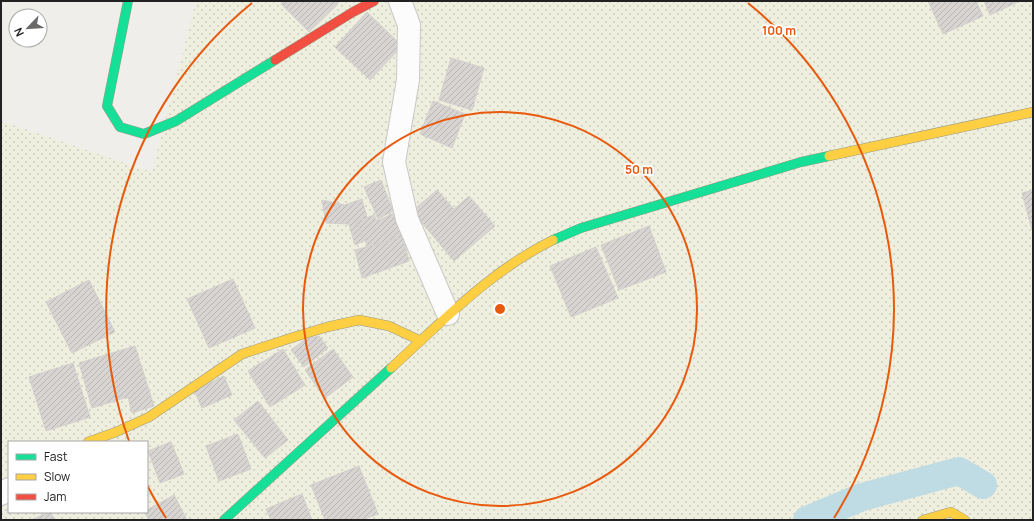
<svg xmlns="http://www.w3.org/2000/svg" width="1034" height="521" font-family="Manrope,sans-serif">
  <defs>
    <pattern id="farmland-dots" width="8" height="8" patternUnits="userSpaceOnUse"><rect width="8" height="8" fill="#efefdf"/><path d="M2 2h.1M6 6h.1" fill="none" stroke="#cdcdbf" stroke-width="1.8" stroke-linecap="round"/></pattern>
    <pattern id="building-hatch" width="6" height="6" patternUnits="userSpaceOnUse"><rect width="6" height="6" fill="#d7d4d2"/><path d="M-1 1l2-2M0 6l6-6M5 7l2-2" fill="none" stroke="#b8b6b4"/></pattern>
  </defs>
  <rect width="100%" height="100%" fill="#f0eeeb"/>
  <path fill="url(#farmland-dots)" fill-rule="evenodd" d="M196,1H1033V520H1V121L152,172ZM9,442H147V512H9Z"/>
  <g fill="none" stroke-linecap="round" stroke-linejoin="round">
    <path stroke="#bfdbe3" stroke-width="28" d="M807,520L862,497L959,471L983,485"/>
  </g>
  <g fill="url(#building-hatch)" stroke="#d3d0cc">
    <path d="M284,1H335L338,4L309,32L281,4Z"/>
    <path d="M928,1H976L983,16L943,34Z"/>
    <path d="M984,1H1020L990,15Z"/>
    <path d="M367,12L402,46L370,80L335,47Z"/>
    <path d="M451,58L484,68L472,110L439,100Z"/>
    <path d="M433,101L465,114L452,148L420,134Z"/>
    <path d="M381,180L393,211L378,219L364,187Z"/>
    <path d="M437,190L454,209L469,196L495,226L454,261L412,211Z"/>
    <path d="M1033,190V230H1032L1022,193Z"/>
    <path d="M362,199L367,218L356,222L365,240L355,245L349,224L326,223L322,200L345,205Z"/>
    <path d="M394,213L403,237L368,247L356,222L374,215L377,221Z"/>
    <path d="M649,226L666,272L619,290L601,245Z"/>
    <path d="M403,237L409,261L362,278L355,250Z"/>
    <path d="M596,247L618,298L571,317L550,266Z"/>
    <path d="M233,279L255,328L209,348L187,299Z"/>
    <path d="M89,280L115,332L72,353L46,302Z"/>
    <path d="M319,336L328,348L304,367L291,350L306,339Z"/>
    <path d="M135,346L154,406L132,413L128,397L92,408L79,363Z"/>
    <path d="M283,349L305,385L270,407L248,371Z"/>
    <path d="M333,349L353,377L325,398L305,370Z"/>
    <path d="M73,363L90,417L46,431L29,377Z"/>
    <path d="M224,376L232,395L202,408L194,390Z"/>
    <path d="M258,401L288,440L265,458L234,420Z"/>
    <path d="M238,434L251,469L219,481L206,446Z"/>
    <path d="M171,442L184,474L160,483L148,451Z"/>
    <path d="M359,466L378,514L362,520H325L311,485Z"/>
    <path d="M302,494L312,520H271L266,509Z"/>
    <path d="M174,495L187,520H149L144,512H147V510Z"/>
    <path d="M49,512H51L54,520H31Z"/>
  </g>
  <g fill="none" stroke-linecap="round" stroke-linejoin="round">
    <defs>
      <g id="street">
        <path d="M400,1L409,25L408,80L394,162L407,219L448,314"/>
        <path d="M1,494L9,489"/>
      </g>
      <g id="fast">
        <path d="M128,1L107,106L120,127L144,134L176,121L275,60"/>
        <path d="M553,240L581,228L801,162L829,156"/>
        <path d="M224,520L391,368"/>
      </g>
      <g id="slow">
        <path d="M829,156L1033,112"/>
        <path d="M391,368C443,321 490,271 553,240"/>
        <path d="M88,442L116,432L149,417L242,354L294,337L327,327L359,320L389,326L421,341"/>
        <path d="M923,520L951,512L965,520"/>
      </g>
      <path id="jam" d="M275,60L353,12L374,1"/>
    </defs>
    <use href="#street" stroke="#c9c8c7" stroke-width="24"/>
    <use href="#fast" stroke="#999a82" stroke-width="10"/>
    <use href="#slow" stroke="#999a82" stroke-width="10"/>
    <use href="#jam" stroke="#999a82" stroke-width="10"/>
    <use href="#street" stroke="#fdfcfc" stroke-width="22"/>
    <use href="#fast" stroke="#16e098" stroke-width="9"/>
    <use href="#slow" stroke="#ffcf43" stroke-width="9"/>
    <use href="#jam" stroke="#f24e42" stroke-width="9"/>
  </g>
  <g fill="none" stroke="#e8590c" stroke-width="2">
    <circle cx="500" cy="309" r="197"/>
    <path d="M166 518A394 394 0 0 1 147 485M129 441A394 394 0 0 1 252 3M748 3A394 394 0 0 1 834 518"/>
  </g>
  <circle cx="500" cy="309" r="6" fill="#e8590c" stroke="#fff" stroke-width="2"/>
  <g font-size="12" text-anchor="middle" font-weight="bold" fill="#e8590c" stroke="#fff" stroke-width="3.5" stroke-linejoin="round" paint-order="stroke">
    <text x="779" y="35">100 m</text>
    <text x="639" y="174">50 m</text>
  </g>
  <rect width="1034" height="521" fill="none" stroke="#222222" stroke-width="4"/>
  <rect x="8" y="441" width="140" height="72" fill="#ffffff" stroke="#a7a7a7"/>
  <rect x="16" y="454" width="20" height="6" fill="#16e098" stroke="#a7a7a7"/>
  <text x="44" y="461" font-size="12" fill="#222222">Fast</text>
  <rect x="16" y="474" width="20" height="6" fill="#ffcf43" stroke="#a7a7a7"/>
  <text x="44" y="481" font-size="12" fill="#222222">Slow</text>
  <rect x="16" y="494" width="20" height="6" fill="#f24e42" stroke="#a7a7a7"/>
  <text x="44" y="501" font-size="12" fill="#222222">Jam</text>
  <g transform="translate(28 28) rotate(245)"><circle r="19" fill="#ffffff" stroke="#a7a7a7"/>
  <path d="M0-3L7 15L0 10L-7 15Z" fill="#6a6968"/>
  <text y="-6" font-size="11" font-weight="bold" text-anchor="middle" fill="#222222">N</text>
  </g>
</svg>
